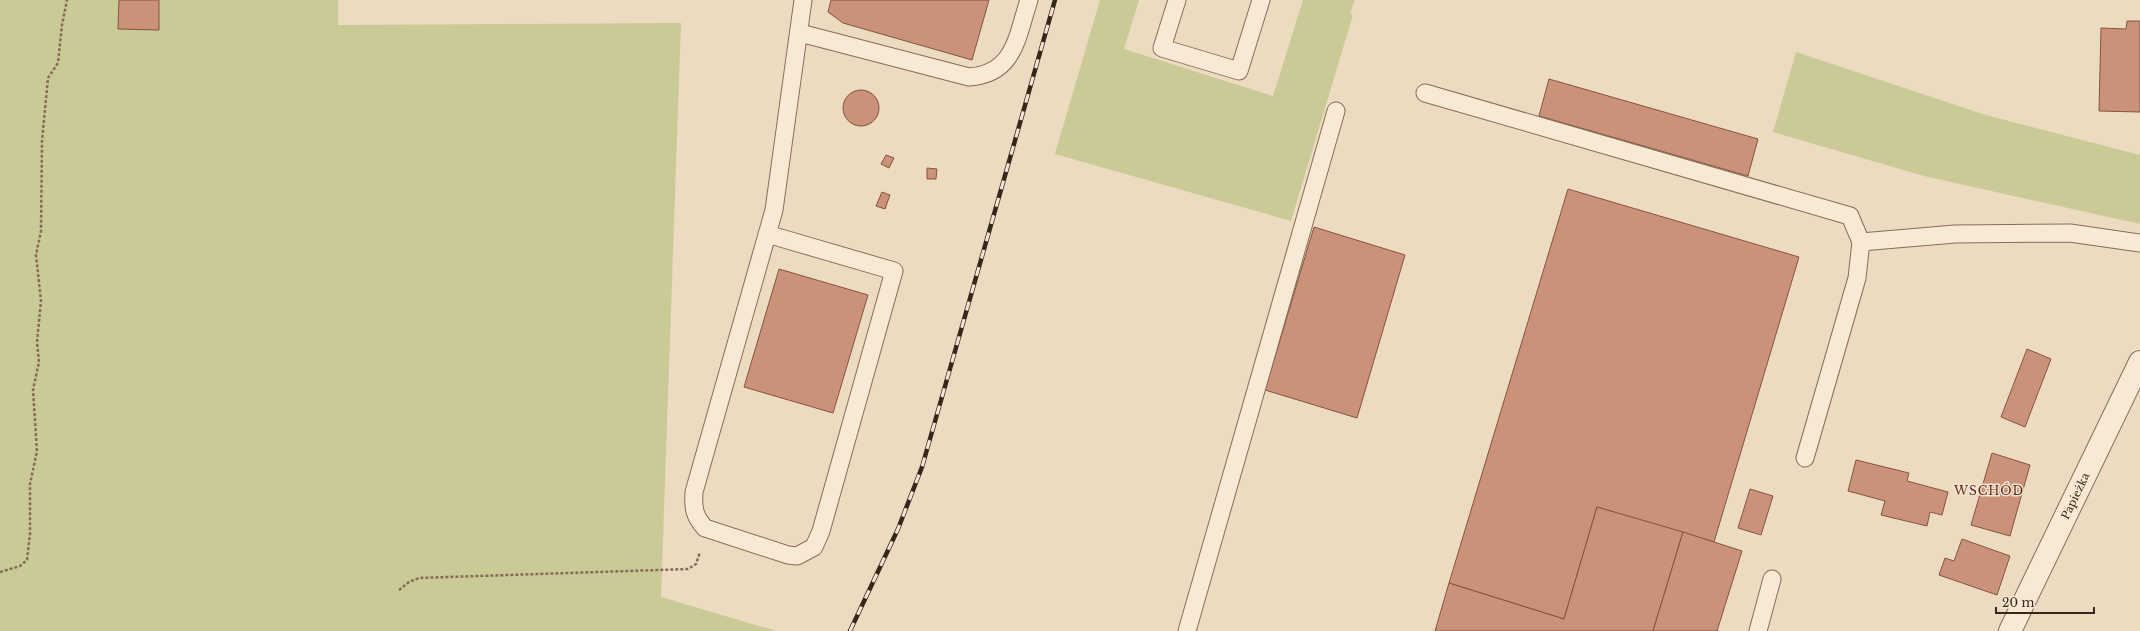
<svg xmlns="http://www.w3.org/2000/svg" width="2140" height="631" font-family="'Libre Baskerville',serif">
  <rect width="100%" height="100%" fill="#eddbc1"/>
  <g fill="#c9ca96">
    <path d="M0,0H338V25L681,23L661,597L776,631H0Z"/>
    <path d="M1100,0H1139L1124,49L1273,96L1303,0H1355L1350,14L1353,15L1291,221L1055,154Z"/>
    <path d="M1796,52L1986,115L2140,155V224L1924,176L1773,132Z"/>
  </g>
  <g fill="#ca9278" stroke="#845440">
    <path d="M119,0H159V30L118,29Z"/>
    <path d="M831,0H989L972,60L843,23L828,12Z"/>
    <path d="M2127,21H2140V112L2099,111L2101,28L2126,29Z"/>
    <path d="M1549,79L1758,139L1748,176L1539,116Z"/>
    <circle cx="861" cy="108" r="18"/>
    <path d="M886,155L894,158L889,168L881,164Z"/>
    <path d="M927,168L937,169L936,179H927Z"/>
    <path d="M1568,189L1799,257L1714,542L1597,507L1564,619L1449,583Z"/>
    <path d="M882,192L890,195L885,209L876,206Z"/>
    <path d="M1314,227L1405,255L1357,418L1265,390Z"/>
    <path d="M779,269L868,295L833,413L744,387Z"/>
    <path d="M2027,349L2051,359L2025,427L2001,417Z"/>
    <path d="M1992,453L2030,465L2010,536L1971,525Z"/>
    <path d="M1856,460L1909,473L1907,481L1948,492L1942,515L1930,512L1927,526L1881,515L1885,501L1848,491Z"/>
    <path d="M1750,489L1773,496L1761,535L1738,528Z"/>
    <path d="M1597,507L1683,532L1653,631H1435L1449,583L1564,619Z"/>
    <path d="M1683,532L1742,551L1717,631H1653Z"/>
    <path d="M1962,539L2010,556L1997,595L1939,575L1945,558L1954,561Z"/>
  </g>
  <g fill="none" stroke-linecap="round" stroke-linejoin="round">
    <defs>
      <g id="service">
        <path d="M1177,0L1162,48L1239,71L1261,0"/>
        <path d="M800,33L969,77C1015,74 1017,36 1029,0"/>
        <path d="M1425,93L1850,216L1861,242L1857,278L1805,458"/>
        <path d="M767,234L894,271L821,531L814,547L797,556L788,555L705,528C694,516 693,508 694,492C721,398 747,304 774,210L803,0"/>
        <path d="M1861,242L1955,234L2070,233L2140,243"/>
        <path d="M1187,631L1336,111"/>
        <path d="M1758,631L1772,579"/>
      </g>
      <g id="minor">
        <path id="s1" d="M2010,631L2140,362"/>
      </g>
    </defs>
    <use href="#service" stroke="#866c59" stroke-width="19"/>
    <use href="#minor" stroke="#866c59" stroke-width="24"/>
    <g stroke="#866c59" stroke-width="2.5" stroke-dasharray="3 2" stroke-linecap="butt">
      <path d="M0,572L20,566L27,560L30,534V484L37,451L33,390L39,362L37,342L41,301L36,255L41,231L42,141L48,78L58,63L62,25L67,0"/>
      <path d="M399,590L409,582L419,578L688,569L696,564L700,552"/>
    </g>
    <use href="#service" stroke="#f8e9d4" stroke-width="17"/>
    <use href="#minor" stroke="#f8e9d4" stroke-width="22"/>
    <defs>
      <path id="rail" d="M850,631L898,529L922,467L1055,0"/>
    </defs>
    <use href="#rail" stroke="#36271d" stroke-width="4.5"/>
    <use href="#rail" stroke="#f4e6d1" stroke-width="3" stroke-dasharray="9" stroke-linecap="butt"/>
  </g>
  <g text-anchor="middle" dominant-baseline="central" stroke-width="3" stroke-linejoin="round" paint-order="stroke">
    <g font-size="11" fill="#36271d" stroke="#f4e6d1">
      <text stroke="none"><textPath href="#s1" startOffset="150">Papieżka</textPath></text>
    </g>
    <g font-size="12" letter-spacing="1" fill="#61251e" stroke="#f4e6d1">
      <text x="1989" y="490">WSCHÓD</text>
    </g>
  </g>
  <path d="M1996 607v6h98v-6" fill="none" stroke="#36271d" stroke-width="2"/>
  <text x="2002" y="607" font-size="12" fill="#36271d" stroke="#f4e6d1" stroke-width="3" paint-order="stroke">20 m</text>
</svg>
